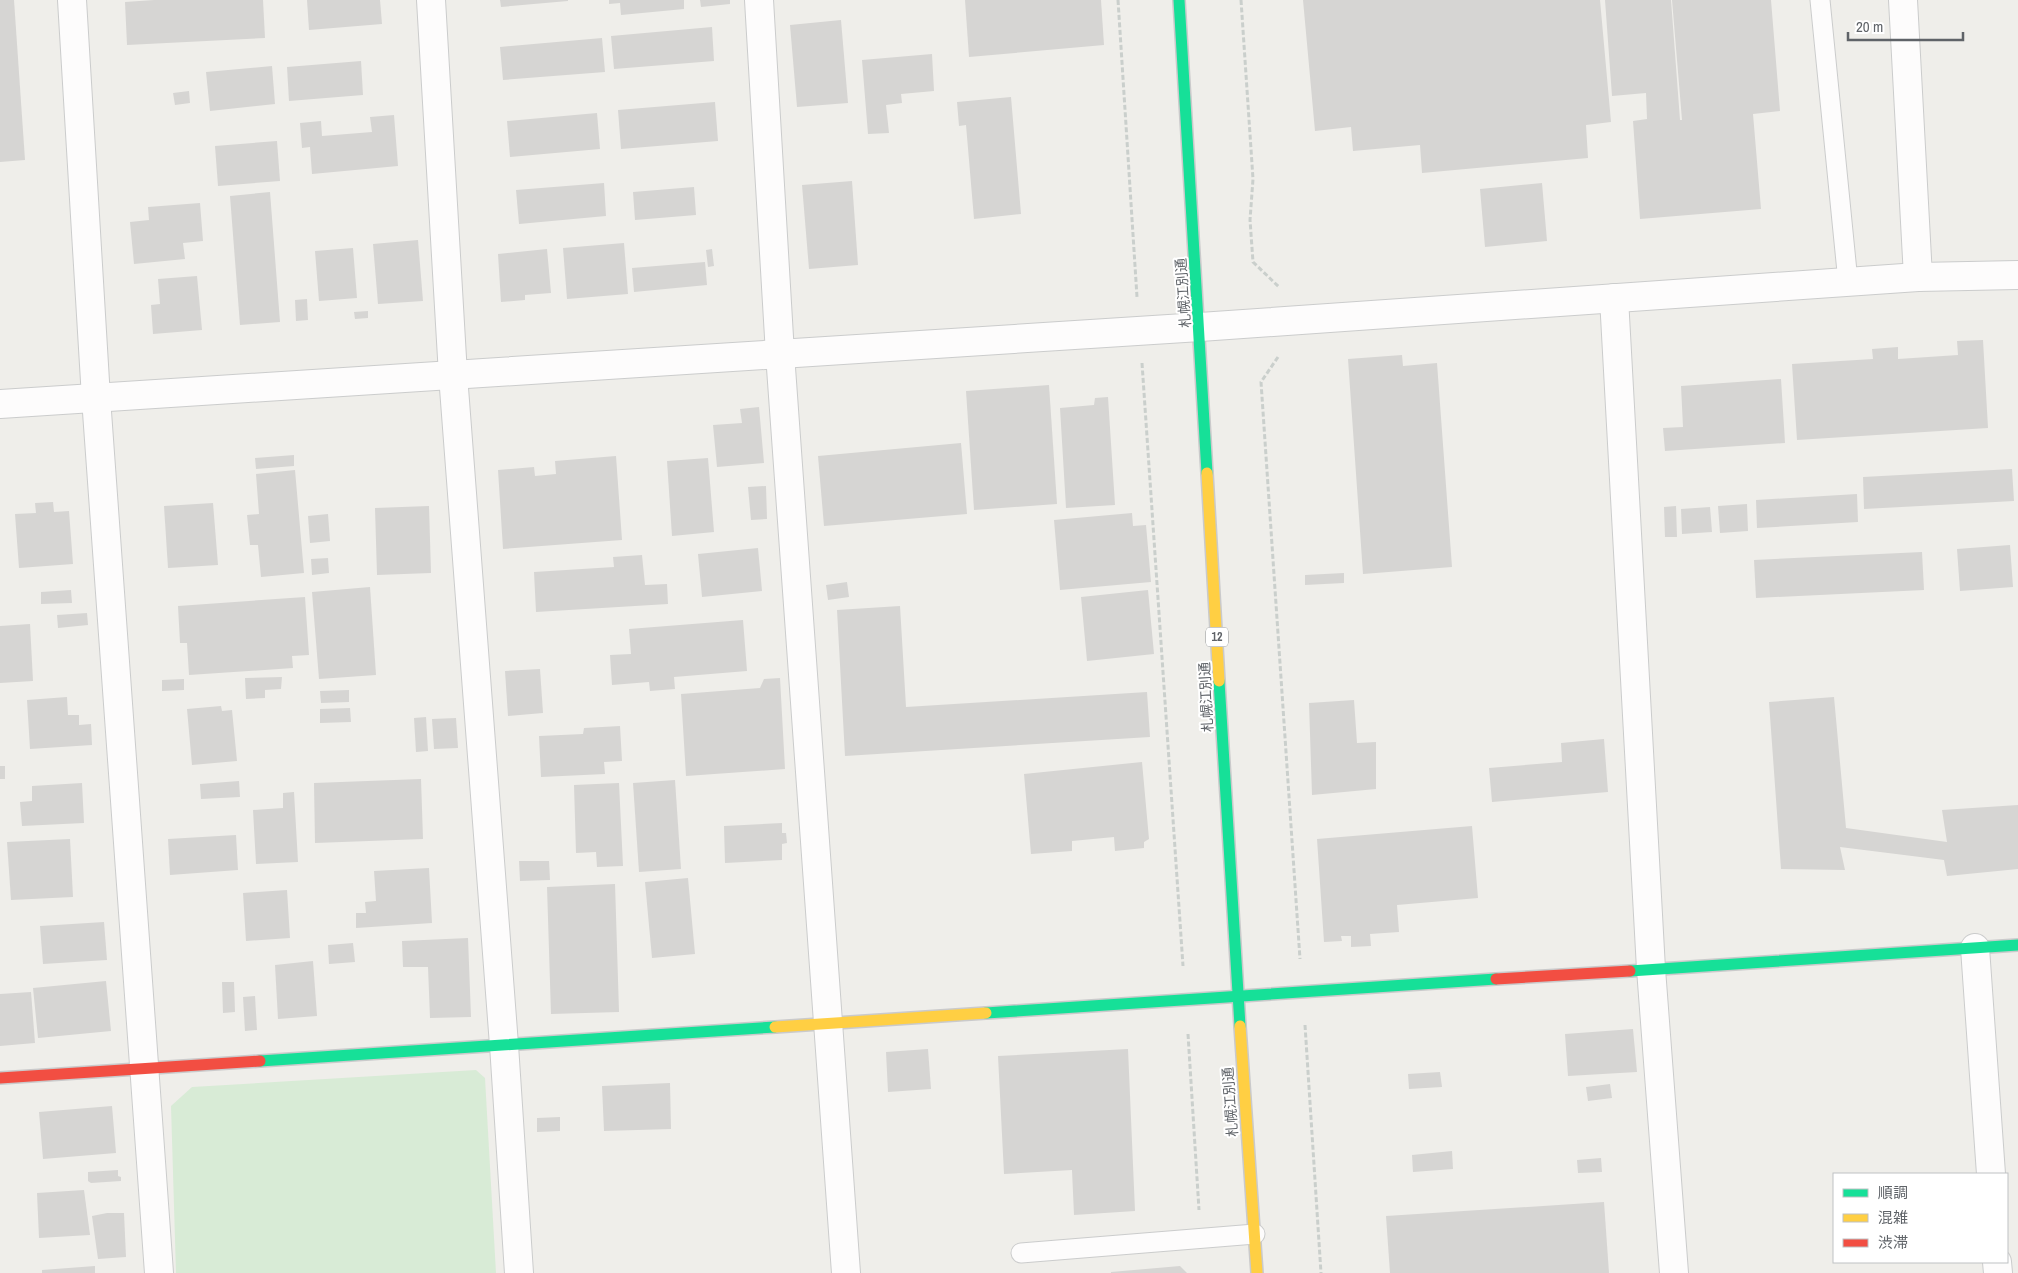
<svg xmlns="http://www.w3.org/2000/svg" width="2018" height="1273" font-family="'Archivo Narrow','Noto Sans JP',sans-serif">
  <rect width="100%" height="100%" fill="#efeeea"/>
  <path fill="#d8ebd6" d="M476,1070L485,1078L496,1273H176L171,1106L192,1087Z"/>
  <g fill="#d6d5d3">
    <path d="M0,0H14L25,160L0,162Z"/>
    <path d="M154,0H263L265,38L127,45L125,2Z"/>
    <path d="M307,0H380L382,24L309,30Z"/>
    <path d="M500,0H568V1L501,7Z"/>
    <path d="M609,0H684V9L621,15L620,3L609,4Z"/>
    <path d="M700,0H730V4L701,7Z"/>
    <path d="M965,0H1101L1104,45L969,57Z"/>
    <path d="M1303,0H1600L1611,122L1586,125L1588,158L1422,173L1420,145L1353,151L1351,127L1315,131Z"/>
    <path d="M1605,0H1671L1680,120H1682L1672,0H1771L1780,111L1753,114L1761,209L1640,219L1633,121L1647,119L1646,93L1612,96Z"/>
    <path d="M841,20L848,103L797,107L790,25Z"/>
    <path d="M712,27L714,61L614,69L611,36Z"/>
    <path d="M602,38L605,72L503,80L500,47Z"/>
    <path d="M932,54L934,91L901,94L902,103L886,105L889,133L868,134L862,60Z"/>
    <path d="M361,61L363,95L289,101L287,67Z"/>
    <path d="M272,66L275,104L210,111L206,72Z"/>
    <path d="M189,91L190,103L175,105L173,93Z"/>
    <path d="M1011,97L1021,214L974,219L966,125L959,126L957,102Z"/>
    <path d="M715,102L718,141L621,149L618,110Z"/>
    <path d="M597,113L600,149L510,157L507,121Z"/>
    <path d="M394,115L398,166L312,174L310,147L302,148L300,123L321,121L322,136L372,132L370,117Z"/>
    <path d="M277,141L280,181L218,186L215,146Z"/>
    <path d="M852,181L858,265L809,269L802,185Z"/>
    <path d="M604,183L606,216L519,224L516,190Z"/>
    <path d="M1542,183L1547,241L1485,247L1480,189Z"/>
    <path d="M694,187L696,215L635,220L633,192Z"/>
    <path d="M270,192L280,322L240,325L230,196Z"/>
    <path d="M200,203L203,241L183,243L185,259L134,264L130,222L149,220L148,207Z"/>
    <path d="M418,240L423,301L378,304L373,244Z"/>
    <path d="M624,243L628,294L567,299L563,248Z"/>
    <path d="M353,248L357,298L319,301L315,251Z"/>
    <path d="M547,249L551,293L525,295V300L501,302L498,254Z"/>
    <path d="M712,249L714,266L708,267L706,250Z"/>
    <path d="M705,262L707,285L634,292L632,268Z"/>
    <path d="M197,276L202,330L153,334L151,305L160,304L158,279Z"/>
    <path d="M307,299L308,320L296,321L295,300Z"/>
    <path d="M368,311V318L355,319L354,312Z"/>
    <path d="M1983,340L1988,428L1797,440L1792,364L1873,359L1872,349L1898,347V359L1958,355L1957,341Z"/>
    <path d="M1402,355L1403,366L1437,363L1452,567L1363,574L1348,359Z"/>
    <path d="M1781,379L1785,443L1665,451L1663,428L1683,427L1681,386Z"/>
    <path d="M1049,385L1057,504L974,510L966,391Z"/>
    <path d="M1108,397L1115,505L1066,508L1060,408L1094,405L1095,398Z"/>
    <path d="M759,407L764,463L717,467L713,425L742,423L740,409Z"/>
    <path d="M961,443L967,514L824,526L818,456Z"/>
    <path d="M294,455V466L256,469L255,458Z"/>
    <path d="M616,456L622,540L503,549L498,470L534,467L535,476L556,474L555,461Z"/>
    <path d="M708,458L714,532L672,536L667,461Z"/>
    <path d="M2012,469L2014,501L1864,509L1863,477Z"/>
    <path d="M295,470L304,573L261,577L258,545H250L247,515L259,514L256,474Z"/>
    <path d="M766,486L767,519L751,520L748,487Z"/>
    <path d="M1857,494L1858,522L1757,528L1756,500Z"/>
    <path d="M53,502L54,512L69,511L73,564L19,568L15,514L36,513L35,503Z"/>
    <path d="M213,503L218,565L168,568L164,506Z"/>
    <path d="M1747,504L1748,531L1720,533L1718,506Z"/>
    <path d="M429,506L431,573L377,575L375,508Z"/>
    <path d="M1676,506L1677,537H1665L1664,507Z"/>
    <path d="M1710,507L1712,532L1682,534L1681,509Z"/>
    <path d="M1132,513L1133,526L1146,525L1151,582L1060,590L1054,520Z"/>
    <path d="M328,514L330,541L310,543L308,516Z"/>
    <path d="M2010,545L2013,587L1960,591L1957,549Z"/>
    <path d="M758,548L762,591L702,597L698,554Z"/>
    <path d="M1922,552L1924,590L1756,598L1754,560Z"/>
    <path d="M642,555L645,585L667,584L668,604L536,612L534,572L614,567L613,557Z"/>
    <path d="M328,558L329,573L312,575L311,559Z"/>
    <path d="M1344,573V583L1305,585V575Z"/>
    <path d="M847,582L849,597L828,600L826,585Z"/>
    <path d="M370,587L376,675L319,679L312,592Z"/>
    <path d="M71,590L72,603L41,604V592Z"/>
    <path d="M1148,590L1154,654L1087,661L1081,597Z"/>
    <path d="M305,597L309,655L292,656L293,668L189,675L187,643H180L178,606Z"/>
    <path d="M900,606L906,707L1147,692L1150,737L845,756L837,610Z"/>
    <path d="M87,613L88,625L58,628L57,615Z"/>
    <path d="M743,620L747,671L674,677L675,689L650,691L649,682L612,685L610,655L631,654L629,629Z"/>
    <path d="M30,624L33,681L0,683V626Z"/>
    <path d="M540,669L543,713L508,716L505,671Z"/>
    <path d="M282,677L281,689L265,690V698L246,699L245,678Z"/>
    <path d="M780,678L785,769L686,776L681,694L760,688L764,679Z"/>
    <path d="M184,679V690L162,691V680Z"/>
    <path d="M349,690V702L321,703L320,691Z"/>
    <path d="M67,697L68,715H79V725L91,724L92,745L30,749L27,700Z"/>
    <path d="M1834,697L1846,828L1947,842L1942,810L2018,805V869L1947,876L1944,860L1840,847L1845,870L1781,869L1769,702Z"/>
    <path d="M1354,700L1357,743L1376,742V789L1312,795L1309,703Z"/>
    <path d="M221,706L222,711L232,710L237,761L192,765L187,709Z"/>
    <path d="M350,708L351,722L320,723V709Z"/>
    <path d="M426,717L428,751L416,752L414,718Z"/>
    <path d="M456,718L458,748L434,749L432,719Z"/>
    <path d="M620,726L622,761L604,762L605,774L541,777L539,736L583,734L584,728Z"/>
    <path d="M1604,739L1608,792L1492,802L1489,768L1562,762L1561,743Z"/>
    <path d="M1142,762L1149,839L1144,842V848L1115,851L1114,837L1072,841V851L1031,854L1024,774Z"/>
    <rect x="0" y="766" width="5" height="13"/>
    <path d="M421,779L423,839L315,843L314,783Z"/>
    <path d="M675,780L681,869L639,872L633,783Z"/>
    <path d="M239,781L240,797L201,799L200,784Z"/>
    <path d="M82,783L84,823L22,826L20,802L32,801V786Z"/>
    <path d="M619,783L623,866L597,867L596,852L576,853L574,785Z"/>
    <path d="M294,792L298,862L256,864L253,810L283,808V793Z"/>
    <path d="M782,823V833H786L787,843L782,844V860L725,863L724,826Z"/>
    <path d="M1472,826L1478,898L1397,905L1399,932L1370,934L1371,946L1351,947V936H1341L1342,941L1324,942L1317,839Z"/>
    <path d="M236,835L238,870L170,875L168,839Z"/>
    <path d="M70,839L73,897L11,900L7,842Z"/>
    <path d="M519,861H549L550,880L520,881Z"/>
    <path d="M429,868L432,923L356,928V913H366L365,902L376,901L374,871Z"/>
    <path d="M688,878L695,954L652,958L645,882Z"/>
    <path d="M615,884L619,1012L551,1014L547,887Z"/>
    <path d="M287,890L290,938L246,941L243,893Z"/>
    <path d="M104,922L107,960L43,964L40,926Z"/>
    <path d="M468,938L471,1017L430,1018L428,967H403L402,941Z"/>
    <path d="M353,943L355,962L329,964L328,945Z"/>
    <path d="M313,961L317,1016L278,1019L275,965Z"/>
    <path d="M106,981L111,1031L38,1038L33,988Z"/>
    <path d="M222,982H234L235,1012L223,1013Z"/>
    <path d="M31,992L35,1043L0,1046V994Z"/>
    <path d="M255,996L257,1030L245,1031L243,997Z"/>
    <path d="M1633,1029L1637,1072L1568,1076L1565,1034Z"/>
    <path d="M928,1049L931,1089L888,1092L886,1052Z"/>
    <path d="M1128,1049L1135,1211L1074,1215L1072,1170L1004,1174L998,1056Z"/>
    <path d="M1440,1072L1442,1087L1409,1089L1408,1074Z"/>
    <path d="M670,1083L671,1129L604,1131L602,1086Z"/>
    <path d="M1610,1084L1612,1098L1588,1101L1586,1087Z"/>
    <path d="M112,1106L116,1153L43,1159L39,1112Z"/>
    <path d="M560,1117V1131L537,1132V1118Z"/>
    <path d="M1452,1151L1453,1169L1413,1172L1412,1155Z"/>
    <path d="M1601,1158L1602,1172L1578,1173L1577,1160Z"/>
    <path d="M118,1170V1176L121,1177V1181L91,1183L88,1181V1172Z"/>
    <path d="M84,1190L90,1235L39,1238L37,1193Z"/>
    <path d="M1604,1202L1609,1273H1390L1386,1216Z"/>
    <path d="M107,1213H124L126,1257L98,1259L92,1216Z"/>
    <path d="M95,1266V1273H42V1270Z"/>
    <path d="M1180,1266L1187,1273H1111V1272Z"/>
  </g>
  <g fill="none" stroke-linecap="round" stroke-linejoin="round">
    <defs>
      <g id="lane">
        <path d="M1820,0L1848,282"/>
        <path d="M1021,1253L1255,1234"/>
      </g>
      <g id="street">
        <path d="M72,0L96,398L159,1273"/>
        <path d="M431,0L453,375L504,1045L519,1273"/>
        <path d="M759,0L780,354L846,1273"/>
        <path d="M1903,0L1918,277"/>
        <path d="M1614,298L1651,969L1674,1273"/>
        <path d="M0,404L1200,327L1918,277L2018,275"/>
        <path d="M1975,948L1991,1174"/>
        <path d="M1997,1262L1998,1273"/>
      </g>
      <g id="fast">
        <path d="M1179,0L1207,473"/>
        <path d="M1219,681L1240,1026"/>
        <path d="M1630,971L2018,945"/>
        <path d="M986,1013L1496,979"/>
        <path d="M260,1061L775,1027"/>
      </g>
      <g id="slow">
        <path d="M1207,473L1219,681"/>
        <path d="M1240,1026L1257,1273"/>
        <path d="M775,1027L986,1013"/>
      </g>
      <g id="jam">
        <path d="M1496,979L1630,971"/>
        <path d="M0,1078L260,1061"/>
      </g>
    </defs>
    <use href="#lane" stroke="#cbcccc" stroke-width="21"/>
    <use href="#street" stroke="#cbcccc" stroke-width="30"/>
    <use href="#fast" stroke="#cacacb" stroke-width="14"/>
    <use href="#slow" stroke="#cacacb" stroke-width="14"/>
    <use href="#jam" stroke="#cacacb" stroke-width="14"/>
    <g stroke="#cacfcc" stroke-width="3" stroke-dasharray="5 2.5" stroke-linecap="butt">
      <path d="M1118,0L1137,297"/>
      <path d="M1241,0L1253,179L1250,220L1253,262L1279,287"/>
      <path d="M1278,357L1261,382L1300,959"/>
      <path d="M1142,363L1183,966"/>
      <path d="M1305,1025L1321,1273"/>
      <path d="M1188,1034L1199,1210"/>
    </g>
    <use href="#lane" stroke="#fdfcfc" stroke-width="19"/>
    <use href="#street" stroke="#fdfcfc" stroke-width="28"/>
    <use href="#fast" stroke="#16e098" stroke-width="11"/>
    <use href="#slow" stroke="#ffcf43" stroke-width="11"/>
    <use href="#jam" stroke="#f24e42" stroke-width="11"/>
  </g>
  <g text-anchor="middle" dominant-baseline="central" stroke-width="4" stroke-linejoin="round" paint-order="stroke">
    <rect fill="#fff" stroke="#8f9295" stroke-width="1" x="1206" y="627.5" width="22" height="19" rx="4"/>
    <g font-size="12" font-weight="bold" fill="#5f6368">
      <text x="1217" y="637">12</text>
    </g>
    <g font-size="14" fill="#5f6368" stroke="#fff">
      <text transform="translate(1183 293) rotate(-94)">札幌江別通</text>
      <text transform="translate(1206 697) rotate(-93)">札幌江別通</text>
      <text transform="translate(1230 1102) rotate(-94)">札幌江別通</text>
    </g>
  </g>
  <rect x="1833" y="1173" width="175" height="90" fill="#ffffff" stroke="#bfc1c3"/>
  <rect x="1843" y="1189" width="25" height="8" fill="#16e098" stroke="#bfc1c3"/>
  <text x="1878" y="1198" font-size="15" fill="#5f6368">順調</text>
  <rect x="1843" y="1214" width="25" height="8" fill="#ffcf43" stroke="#bfc1c3"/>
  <text x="1878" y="1223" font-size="15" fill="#5f6368">混雑</text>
  <rect x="1843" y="1239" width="25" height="8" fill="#f24e42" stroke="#bfc1c3"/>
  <text x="1878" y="1248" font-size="15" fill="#5f6368">渋滞</text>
  <path d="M1848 32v8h115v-8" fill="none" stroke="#5f6368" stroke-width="2.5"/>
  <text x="1856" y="32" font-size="15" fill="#5f6368" stroke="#ffffff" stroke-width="4" paint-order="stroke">20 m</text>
</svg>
